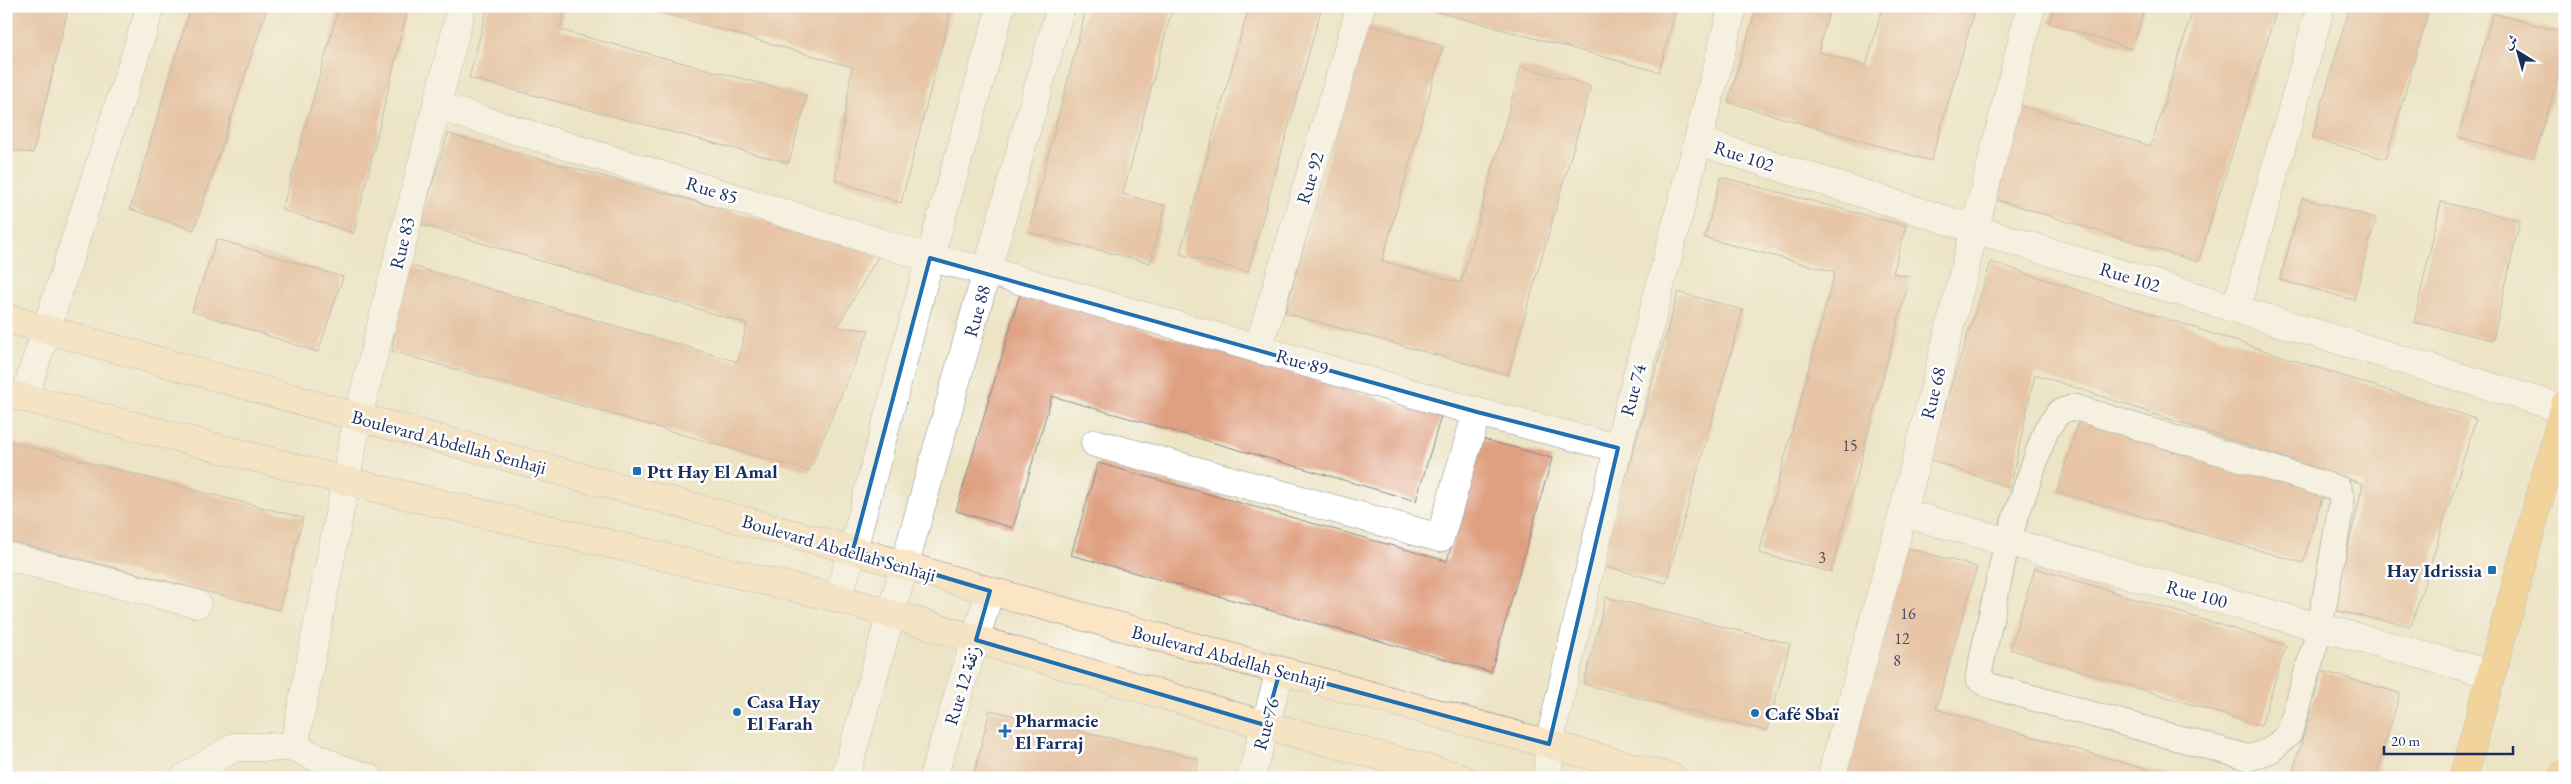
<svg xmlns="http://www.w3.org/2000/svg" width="2571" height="784" font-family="'EB Garamond',Amiri,serif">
  <rect width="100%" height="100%" fill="#fff"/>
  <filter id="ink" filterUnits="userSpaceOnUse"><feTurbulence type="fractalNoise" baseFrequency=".02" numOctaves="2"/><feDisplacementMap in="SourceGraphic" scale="10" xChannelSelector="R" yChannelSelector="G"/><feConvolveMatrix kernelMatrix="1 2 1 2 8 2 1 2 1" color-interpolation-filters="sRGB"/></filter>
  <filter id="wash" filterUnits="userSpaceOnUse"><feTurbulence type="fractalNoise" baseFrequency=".0096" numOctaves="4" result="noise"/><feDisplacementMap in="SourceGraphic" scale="20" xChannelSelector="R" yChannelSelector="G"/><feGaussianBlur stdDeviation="1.12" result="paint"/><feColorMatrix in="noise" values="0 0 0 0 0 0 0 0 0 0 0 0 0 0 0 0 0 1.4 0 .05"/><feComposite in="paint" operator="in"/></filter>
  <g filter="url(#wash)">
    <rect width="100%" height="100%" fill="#ece4c5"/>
    <g id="blocks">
      <g fill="#dfa081">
        <path d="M6,6H69L33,153L6,150Z"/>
        <path d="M191,6H268L194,230L130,209Z"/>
        <path d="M339,6H408L354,233L282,210Z"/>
        <path d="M488,6H566L560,30L807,96L789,163L469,78Z"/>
        <path d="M638,6H952L901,203L835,180L852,67Z"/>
        <path d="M1087,6H1173L1123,194L1166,206L1150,263L1028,232Z"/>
        <path d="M1249,6H1322L1248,272L1180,254Z"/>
        <path d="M1416,6H1677L1659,72Z"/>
        <path d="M1757,6H1831L1818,52L1866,66L1883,6H1976L1931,161L1728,102Z"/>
        <path d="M2054,6H2145L2132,49L2049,23Z"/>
        <path d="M2194,6H2278L2198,262L1982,195L2011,103L2151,146Z"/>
        <path d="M2350,6H2430L2386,159L2312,138Z"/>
        <path d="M2493,13L2565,33V53L2534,158L2458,137Z"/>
        <path d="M1366,24L1443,46L1382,261L1461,283L1521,66L1591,86L1508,375L1285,313Z"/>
        <path d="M448,134L881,252L837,327L869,330L809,471L392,351L405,264L738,362L747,324L420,224Z"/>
        <path d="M1721,177L1906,226L1893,273L1910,277L1831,572L1759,553L1835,272L1705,238Z"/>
        <path d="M2302,198L2376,218L2354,300L2280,280Z"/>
        <path d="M2441,202L2520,220L2493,340L2414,322Z"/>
        <path d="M217,239L343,277L318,352L192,311Z"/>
        <path d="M1991,262L2476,419L2411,626L2333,610L2363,484L2035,374L2010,488L1928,459Z"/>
        <path d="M1678,292L1743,310L1666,583L1601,565Z"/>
        <path d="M1020,294L1441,416L1416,501L1052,396L1013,528L956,511Z"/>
        <path d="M2079,420L2324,491L2303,563L2057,492Z"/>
        <path d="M1483,439L1552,458L1491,672L1071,555L1098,463L1447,561Z"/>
        <path d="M6,441L303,518L279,610L6,540Z"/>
        <path d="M1908,548L1977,567L1936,709L2177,778H1867L1843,771Z"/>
        <path d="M2035,568L2286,645L2261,726L2010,649Z"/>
        <path d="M1606,597L1790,644L1767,731L1584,684Z"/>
        <path d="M2322,671L2400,693L2375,778H2291Z"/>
        <path d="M990,710L1199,759L1194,778H973Z"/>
      </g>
    </g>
  </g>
  <g filter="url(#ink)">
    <use href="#blocks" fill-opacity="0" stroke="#848a92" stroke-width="1"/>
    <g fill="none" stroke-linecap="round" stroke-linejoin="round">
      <defs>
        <path id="lane" d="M2074,407L2339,489L2342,501L2320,627L2289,734L2271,750L2250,758L1990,686L1978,678L2007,542L2046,430L2059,412Z"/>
        <g id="street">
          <path d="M437,106L930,258L988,271L1477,412L1618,448"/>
          <path d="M1698,141L1974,229L2564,409"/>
          <path d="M2236,309L2321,6"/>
          <path d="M1258,349L1361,6"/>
          <path d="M24,398L151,6"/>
          <path d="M1095,443L1440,538L1477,412"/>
          <path d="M1903,513L2491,674"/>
          <path d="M6,556L197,604"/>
          <path d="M837,598L853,550L930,258L1001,6"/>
          <path d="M294,747L358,417L462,6"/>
          <path d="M184,778L234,747H294L339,768L369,778"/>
          <path d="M845,778L1061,6"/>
          <path d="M933,778L990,591"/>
          <path d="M1251,778L1280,671"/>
          <path d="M1548,778L1549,744L1618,448L1733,6"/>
          <path d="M1831,778L1903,513L2031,6"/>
        </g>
        <g id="secondary">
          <path d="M6,318L358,417L853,550L990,591L1673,778"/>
          <path d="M6,393L346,481L837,598L1265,725L1462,778"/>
        </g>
        <g id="primary">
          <path d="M2463,778L2565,405"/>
          <path d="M2564,778L2565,774"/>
        </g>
      </defs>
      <use href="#lane" stroke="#848a92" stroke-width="27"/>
      <use href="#street" stroke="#848a92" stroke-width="29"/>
      <use href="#secondary" stroke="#848a92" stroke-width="29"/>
      <use href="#primary" stroke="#848a92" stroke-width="29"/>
      <use href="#lane" stroke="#fff" stroke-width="25"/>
      <use href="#street" stroke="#fff" stroke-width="28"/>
      <use href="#secondary" stroke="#fce5c4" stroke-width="28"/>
      <use href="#primary" stroke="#f8bf6c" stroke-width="28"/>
    </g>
  </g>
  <path d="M0 0H2571V784H0ZM930,258L1477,412L1618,448L1549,744L1280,671L1265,725L976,640L990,591L853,550Z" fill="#ece4c5" fill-opacity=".55" fill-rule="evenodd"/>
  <path fill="none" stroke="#1f6fb2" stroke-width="4" stroke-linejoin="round" d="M930,258L1477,412L1618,448L1549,744L1280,671L1265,725L976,640L990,591L853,550Z"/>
  <g fill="#1f6fb2" stroke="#fff" stroke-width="2">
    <rect x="632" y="466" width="10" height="10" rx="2.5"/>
    <rect x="2487" y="565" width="10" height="10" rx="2.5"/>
    <circle cx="737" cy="712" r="5"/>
    <circle cx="1755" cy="713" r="5"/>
    <path d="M1002.5 723.5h5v5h5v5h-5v5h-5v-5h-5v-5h5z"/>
  </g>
  <g text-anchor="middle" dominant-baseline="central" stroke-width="5" stroke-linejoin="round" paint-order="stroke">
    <g font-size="16" fill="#4c4b67">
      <text x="1850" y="445">15</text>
      <text x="1822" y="557">3</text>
      <text x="1908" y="613">16</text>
      <text x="1902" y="638">12</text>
      <text x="1897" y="660">8</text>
    </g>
    <g font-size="19" fill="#1b2f5e" stroke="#fff">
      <text transform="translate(1744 156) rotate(18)">Rue 102</text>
      <text transform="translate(1310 178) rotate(-73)">Rue 92</text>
      <text transform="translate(712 190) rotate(17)">Rue 85</text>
      <text transform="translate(402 243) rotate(-76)">Rue 83</text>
      <text transform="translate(2130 277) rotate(17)">Rue 102</text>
      <text transform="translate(977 311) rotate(-74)">Rue 88</text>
      <text transform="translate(1302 362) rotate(16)">Rue 89</text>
      <text transform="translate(1633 390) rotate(-75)">Rue 74</text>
      <text transform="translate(1933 393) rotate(-76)">Rue 68</text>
      <text transform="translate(449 442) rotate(15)">Boulevard Abdellah Senhaji</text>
      <text transform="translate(839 548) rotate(16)">Boulevard Abdellah Senhaji</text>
      <text transform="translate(2197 594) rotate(15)">Rue 100</text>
      <text transform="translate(1229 657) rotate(15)">Boulevard Abdellah Senhaji</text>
      <text transform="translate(962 685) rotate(-73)">Rue 12 زنقة</text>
      <text transform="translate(1266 724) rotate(-75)">Rue 76</text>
    </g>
    <g font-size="19" font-weight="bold" fill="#1b2f5e" stroke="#fff" text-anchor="start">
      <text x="647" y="471">Ptt Hay El Amal</text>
      <text x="2482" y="570" text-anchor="end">Hay Idrissia</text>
      <text x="747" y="701">Casa Hay<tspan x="747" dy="22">El Farah</tspan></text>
      <text x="1765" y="713">Café Sbaï</text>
      <text x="1015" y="720">Pharmacie<tspan x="1015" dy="22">El Farraj</tspan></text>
    </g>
  </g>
  <rect width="2571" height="784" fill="none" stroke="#fff" stroke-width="25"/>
  <g transform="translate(2518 52) rotate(323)" stroke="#ffffff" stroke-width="4" paint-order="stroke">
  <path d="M0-4L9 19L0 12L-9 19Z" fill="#1b2f5e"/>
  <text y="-8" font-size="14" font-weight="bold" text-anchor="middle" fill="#1b2f5e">ش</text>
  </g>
  <path d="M2384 746v8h129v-8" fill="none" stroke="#1b2f5e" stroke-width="2.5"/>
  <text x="2391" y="746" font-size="15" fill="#1b2f5e" stroke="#ffffff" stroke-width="4" paint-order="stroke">20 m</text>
</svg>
